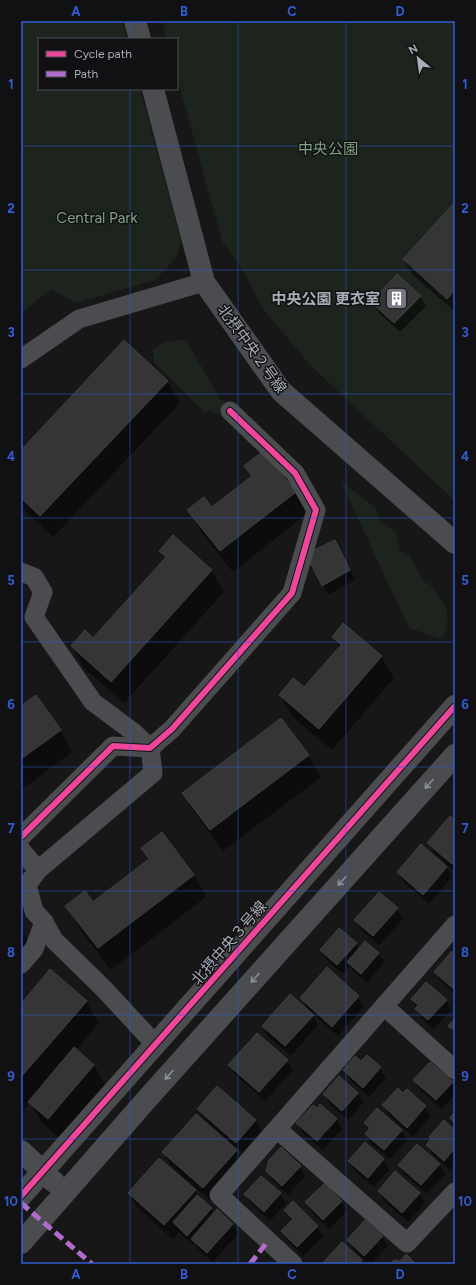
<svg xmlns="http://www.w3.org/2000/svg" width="476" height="1285" font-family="Figtree,'Noto Sans JP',sans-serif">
  <rect width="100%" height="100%" fill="#171717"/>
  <g fill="#1d241e">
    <path d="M21,21H122L127,39H39V89H140L181,240L177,257L155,280L76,303L51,289L21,313Z"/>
    <path d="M162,21H455V501L310,365L263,309L243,270L222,241L177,77V39H167Z"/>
    <path d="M186,340L220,399L227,405L217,414L209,410L205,413L154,362L153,349L168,341Z"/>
    <path d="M341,482L375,507L379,520L396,533L400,550L410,556L425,584L428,582C443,602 455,613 442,639L409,628Z"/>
  </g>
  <g fill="#0007">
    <path d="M455,203V312L412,274L404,260Z"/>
    <path d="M420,296L426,306L400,332L378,312L373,302Z"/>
    <path d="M167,381L180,403L53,537L21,507V451Z"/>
    <path d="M245,466L295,492L307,514L233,572L201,532L189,510L212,508L252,477Z"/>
    <path d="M160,551L211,570L224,592L124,703L84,668L72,646L93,639L165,559Z"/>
    <path d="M340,551L355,580L328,595L323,585Z"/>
    <path d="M333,637L381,656L394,678L332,750L293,717L280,695L305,689L339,648Z"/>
    <path d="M21,707L60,730L72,752L21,790Z"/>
    <path d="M308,755L321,777L223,851L196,815L183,794Z"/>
    <path d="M455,822V871L434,853L428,843Z"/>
    <path d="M162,834L194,875L206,897L111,970L79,928L67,906L93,903L149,860L142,849Z"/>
    <path d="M422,846L447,868L452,877L429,904L404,882L398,872Z"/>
    <path d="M397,909L403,919L379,945L361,930L356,920Z"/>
    <path d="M21,929L28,941L21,949Z"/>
    <path d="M365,942L379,954L384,963L367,983L353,971L350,966L343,974L327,960L321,950L356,944L359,949Z"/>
    <path d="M455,955V994L441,981L435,972Z"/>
    <path d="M358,997L364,1006L338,1036L312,1013L318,1025L291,1056L268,1036L263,1026L308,1010L301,998Z"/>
    <path d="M412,999L446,1000L451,1010L434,1029L422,1019Z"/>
    <path d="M86,1001L99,1023L76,1050L94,1065L106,1087L61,1140L42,1123L30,1103L21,1113V1005Z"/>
    <path d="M455,1019V1035L450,1026Z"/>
    <path d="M367,1056L380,1068L386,1078L369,1097L350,1080L344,1070L361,1062Z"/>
    <path d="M287,1061L293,1070L265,1101L235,1075L229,1065Z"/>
    <path d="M415,1081L452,1082L455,1087V1095L442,1109L420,1090Z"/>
    <path d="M217,1087L256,1121L261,1131L242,1152L204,1119L198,1109Z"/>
    <path d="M358,1093L363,1103L348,1120L330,1104L325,1094Z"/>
    <path d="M403,1094L425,1107L431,1116L413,1137L389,1115L383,1106Z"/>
    <path d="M196,1115L236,1151L244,1165L212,1202L171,1166L163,1152Z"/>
    <path d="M336,1119L342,1129L323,1150L303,1133L298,1123Z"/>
    <path d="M366,1123L401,1130L407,1140L390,1159L371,1144L366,1134L369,1130Z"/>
    <path d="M455,1131V1164L450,1170L433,1155L427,1145L431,1140L430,1137Z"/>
    <path d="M365,1144L384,1160L389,1170L374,1187L355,1171L349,1161Z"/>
    <path d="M417,1145L440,1165L445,1174L427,1194L405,1175L399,1165Z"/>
    <path d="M300,1167L305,1176L288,1195L273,1181L267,1171Z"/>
    <path d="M395,1172L420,1194L425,1203L408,1222L384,1201L379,1191Z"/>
    <path d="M195,1191L200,1199L211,1209L214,1214L233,1224L238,1234L213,1262L198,1249L195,1243L193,1245L179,1232L173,1239L137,1207L129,1193Z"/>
    <path d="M245,1194H280L286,1203L270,1221L251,1204Z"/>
    <path d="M341,1201L347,1211L329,1229L312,1212L306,1202Z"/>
    <path d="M293,1202L317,1227L323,1236L303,1256L288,1241L283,1231L292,1221L285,1210Z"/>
    <path d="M382,1237L388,1246L371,1264H369L354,1250L348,1240Z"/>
  </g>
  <g fill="#353536" stroke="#3f4043">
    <path d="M455,202V290L447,299L403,259Z"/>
    <path d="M397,274L421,296L394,323L371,302Z"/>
    <path d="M124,340L168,381L40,516L21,498V450Z"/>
    <path d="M263,451L296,492L220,551L187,510L204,497L212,507L252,476L244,466Z"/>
    <path d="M173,535L212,570L111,682L71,646L85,630L93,638L166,557L159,551Z"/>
    <path d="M335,540L350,570L322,586L306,554Z"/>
    <path d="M343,623L382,656L319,729L279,695L293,678L304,687L341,645L332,637Z"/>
    <path d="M36,695L61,730L21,759V706Z"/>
    <path d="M281,718L309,755L210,830L182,793Z"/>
    <path d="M450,816L455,820V860L452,864L427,843Z"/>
    <path d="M162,832L194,875L98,948L65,906L85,891L93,902L149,859L141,848Z"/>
    <path d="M421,844L447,867L423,895L397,872Z"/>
    <path d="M379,892L398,908L373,936L354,920Z"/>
    <path d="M339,928L357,943L337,965L320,950Z"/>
    <path d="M365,941L379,953L361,974L347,962Z"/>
    <path d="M452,951L455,954V990L434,972Z"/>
    <path d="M327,967L359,996L332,1027L300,998Z"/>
    <path d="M50,969L87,1001L21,1077V1004Z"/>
    <path d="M426,982L447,1000L428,1020L415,1009L418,1005L411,999Z"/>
    <path d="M290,994L314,1015L285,1046L262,1026Z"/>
    <path d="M455,1018V1031L448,1026Z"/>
    <path d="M257,1033L288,1060L259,1092L228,1065Z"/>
    <path d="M74,1047L94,1065L48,1119L28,1102Z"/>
    <path d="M367,1055L381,1067L363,1088L343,1070L355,1056L361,1061Z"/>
    <path d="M430,1062L453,1082L436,1100L413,1080Z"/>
    <path d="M339,1076L358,1093L342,1111L323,1094Z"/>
    <path d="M217,1086L256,1120L236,1143L197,1109Z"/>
    <path d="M398,1088L403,1093L407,1089L426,1106L407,1128L382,1105Z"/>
    <path d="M320,1104L337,1119L317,1141L296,1123L313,1105L317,1108Z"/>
    <path d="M377,1108L402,1130L384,1150L365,1134L370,1128L364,1123Z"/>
    <path d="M455,1112V1123L450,1118Z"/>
    <path d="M196,1114L237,1150L203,1188L162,1152Z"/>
    <path d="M444,1120L455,1130V1148L444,1161L426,1145L431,1139L429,1137Z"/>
    <path d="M365,1142L384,1159L368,1178L348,1161Z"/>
    <path d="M417,1144L440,1164L421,1185L398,1165Z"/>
    <path d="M281,1147L301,1166L282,1186L266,1171L269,1160Z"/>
    <path d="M159,1158L196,1190L164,1225L128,1193Z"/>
    <path d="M395,1171L420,1193L402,1213L378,1191Z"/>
    <path d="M261,1176L281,1193L264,1212L244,1194Z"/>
    <path d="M325,1183L342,1201L323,1220L305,1202Z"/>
    <path d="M197,1195L212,1208L187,1236L173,1222Z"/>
    <path d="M293,1201L318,1226L297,1247L281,1231L293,1219L284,1210Z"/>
    <path d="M217,1209L233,1224L207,1253L191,1239Z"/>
    <path d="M365,1220L383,1236L364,1256L347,1240Z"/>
    <path d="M342,1242L362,1260L358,1264H322Z"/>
    <path d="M406,1254L416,1264H390L394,1260L400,1261Z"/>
  </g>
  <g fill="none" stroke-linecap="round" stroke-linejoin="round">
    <g stroke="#4b4c50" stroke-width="19">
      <path d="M21,359L79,319L204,282"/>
      <path d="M21,572L34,577L43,592L34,617L93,702L132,731L150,748L153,773L38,870"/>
      <path d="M21,837L113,746L150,748L172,729L292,593L316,510L295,473L230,411"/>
      <path d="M21,850L38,870L27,885L34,911L44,922L34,949L21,964"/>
      <path d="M44,922L54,940L104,989L156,1045"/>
      <path d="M384,1006L455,1070"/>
      <path d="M277,1129L407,1243L455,1192"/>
      <path d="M293,1264L219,1195L455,925"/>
    </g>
    <g stroke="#4b4c50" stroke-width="22">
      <path d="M135,21L140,39"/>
      <path d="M153,89L204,282L281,391L455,543"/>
      <path d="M21,1151L54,1182"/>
      <path d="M21,1196L455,706"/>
      <path d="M21,1243L147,1099L455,755"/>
    </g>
    <g stroke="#b06ccc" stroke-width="5" stroke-dasharray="10 5" stroke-linecap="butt">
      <path d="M21,1203L92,1264"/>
      <path d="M250,1264L268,1241"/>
    </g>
    <defs>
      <g id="cycleway">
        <path d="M21,837L113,746L150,748L172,729L292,593L316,510L295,473L230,411"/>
        <path d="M21,1196L455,706"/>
      </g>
    </defs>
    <use href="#cycleway" stroke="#111113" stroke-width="8"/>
    <use href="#cycleway" stroke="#ed469a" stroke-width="6"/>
  </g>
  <defs><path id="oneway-shaft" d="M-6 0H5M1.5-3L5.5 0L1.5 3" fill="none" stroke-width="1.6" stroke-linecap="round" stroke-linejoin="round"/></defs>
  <g stroke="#8c9099">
    <use href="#oneway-shaft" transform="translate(429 784) rotate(132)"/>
    <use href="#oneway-shaft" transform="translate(342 881) rotate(132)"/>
    <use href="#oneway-shaft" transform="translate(255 978) rotate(132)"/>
    <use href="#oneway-shaft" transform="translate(169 1075) rotate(132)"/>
  </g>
  <path fill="none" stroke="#325cd3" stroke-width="1" stroke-opacity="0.55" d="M130,21V39M238,21V1264M346,21V1264M130,89V1264M21,146H455M21,270H455M21,394H455M21,518H455M21,642H455M21,767H455M21,891H455M21,1015H455M21,1139H455"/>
  <defs>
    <symbol id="building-square" viewBox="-11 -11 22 22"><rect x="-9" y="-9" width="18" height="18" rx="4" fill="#757880" stroke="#111113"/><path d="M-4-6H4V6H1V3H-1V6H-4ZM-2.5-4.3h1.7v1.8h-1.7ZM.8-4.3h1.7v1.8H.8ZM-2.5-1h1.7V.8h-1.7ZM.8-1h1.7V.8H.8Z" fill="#fff"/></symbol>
  </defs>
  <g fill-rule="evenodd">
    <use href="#building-square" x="384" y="286" width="25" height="25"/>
  </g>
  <g text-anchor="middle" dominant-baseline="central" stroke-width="3" stroke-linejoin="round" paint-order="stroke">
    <g font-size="15" fill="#7fa381" stroke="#111113">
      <text x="328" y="149">中央公園</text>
      <text x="97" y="218">Central Park</text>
    </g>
    <g font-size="15" font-weight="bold" fill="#a8adb8" stroke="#111113" text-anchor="end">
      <text x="380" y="299">中央公園 更衣室</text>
    </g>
    <g font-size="15" fill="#a8adb8" stroke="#111113">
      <text transform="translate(252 349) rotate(54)">北摂中央２号線</text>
      <text transform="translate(229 943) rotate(-49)">北摂中央３号線</text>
    </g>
  </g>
  <rect width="476" height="1285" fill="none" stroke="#111113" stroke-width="44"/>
  <rect x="38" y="38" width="140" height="52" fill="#111113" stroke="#4d4f55"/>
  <rect x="46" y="51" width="20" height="6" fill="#ed469a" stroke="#4d4f55"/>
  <text x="74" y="58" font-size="12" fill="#a8adb8">Cycle path</text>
  <rect x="46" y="71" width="20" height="6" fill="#b06ccc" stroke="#4d4f55"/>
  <text x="74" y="78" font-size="12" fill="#a8adb8">Path</text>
  <g transform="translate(418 58) rotate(331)" stroke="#111113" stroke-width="3" paint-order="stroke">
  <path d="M0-3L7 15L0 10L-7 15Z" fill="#a8adb8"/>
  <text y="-6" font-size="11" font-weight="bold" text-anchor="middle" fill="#a8adb8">N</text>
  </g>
  <rect x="22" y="22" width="432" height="1241" fill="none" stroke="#325cd3" stroke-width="1.5"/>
  <g font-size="13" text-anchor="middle" font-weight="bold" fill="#325cd3">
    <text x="76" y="16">A</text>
    <text x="184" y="16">B</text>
    <text x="292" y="16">C</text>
    <text x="400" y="16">D</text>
    <text x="11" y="89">1</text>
    <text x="465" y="89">1</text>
    <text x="11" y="213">2</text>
    <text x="465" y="213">2</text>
    <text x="11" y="337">3</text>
    <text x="465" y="337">3</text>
    <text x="11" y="461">4</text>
    <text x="465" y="461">4</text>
    <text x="11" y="585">5</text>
    <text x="465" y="585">5</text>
    <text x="11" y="709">6</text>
    <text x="465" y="709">6</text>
    <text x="11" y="833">7</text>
    <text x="465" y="833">7</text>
    <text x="11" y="957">8</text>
    <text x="465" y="957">8</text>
    <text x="11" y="1081">9</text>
    <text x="465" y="1081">9</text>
    <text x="11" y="1206">10</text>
    <text x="465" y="1206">10</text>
    <text x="76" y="1279">A</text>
    <text x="184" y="1279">B</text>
    <text x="292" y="1279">C</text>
    <text x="400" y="1279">D</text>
  </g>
</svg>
